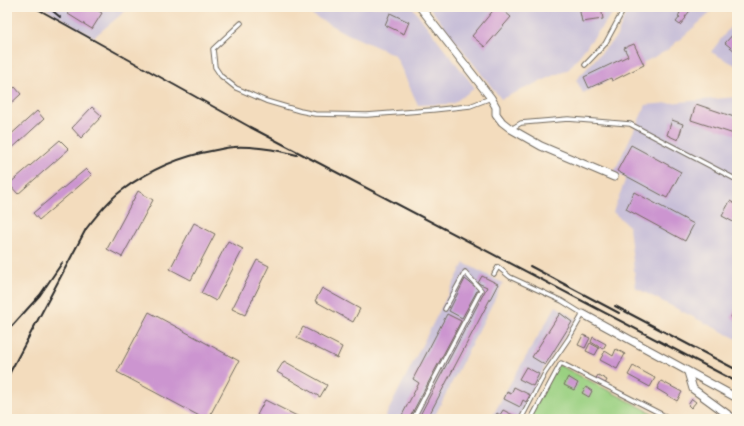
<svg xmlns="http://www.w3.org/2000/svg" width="744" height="426" font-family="'EB Garamond',serif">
  <rect width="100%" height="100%" fill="#fcf5e5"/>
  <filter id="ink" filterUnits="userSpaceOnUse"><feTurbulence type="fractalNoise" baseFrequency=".025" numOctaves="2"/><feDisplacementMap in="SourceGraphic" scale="8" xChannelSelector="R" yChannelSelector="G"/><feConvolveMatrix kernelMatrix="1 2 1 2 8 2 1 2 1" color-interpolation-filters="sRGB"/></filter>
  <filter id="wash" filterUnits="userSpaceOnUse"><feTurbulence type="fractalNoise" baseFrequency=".012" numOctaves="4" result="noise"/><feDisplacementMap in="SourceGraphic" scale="16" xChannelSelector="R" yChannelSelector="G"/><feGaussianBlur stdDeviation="0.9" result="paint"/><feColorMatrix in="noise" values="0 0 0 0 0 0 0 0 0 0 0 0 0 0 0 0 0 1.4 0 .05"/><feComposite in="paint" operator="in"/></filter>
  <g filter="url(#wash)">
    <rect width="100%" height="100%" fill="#f3dcbd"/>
    <g fill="#c8bfd8">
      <path d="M43,7H130L94,37Z"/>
      <path d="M298,7H412L475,88L452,104L418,105L395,55L343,32Z"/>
      <path d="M429,7H614L612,14L569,69L501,99Z"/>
      <path d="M628,7H714L707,16L666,51L583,93L576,80L617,36Z"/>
      <path d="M737,18V66L711,52Z"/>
      <path d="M737,97V339L636,288L629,226L613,212L626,178L614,172L646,105Z"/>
      <path d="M464,263L503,283L433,419H384Z"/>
      <path d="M556,306L576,319L544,368L519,419H491L511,382Z"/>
    </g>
    <path fill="#9ad081" stroke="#627e56" d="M557,364L664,419H528Z"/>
    <g id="blocks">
      <g fill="#cc95d0">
        <path d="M73,7H92L102,13L92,29L68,14Z"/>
        <path d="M496,7H499L511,17L485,47L472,36Z"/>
        <path d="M579,7H601L603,19L582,22Z"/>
        <path d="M673,7H693L685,17L686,18L680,25L676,22L680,17L678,16L680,13Z"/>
        <path d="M390,13L409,22L404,34L385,25Z"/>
        <path d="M737,30V48L735,51L725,43Z"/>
        <path d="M634,44L644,65L612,81L611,78L589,88L584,77L628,56L624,48Z"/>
        <path d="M15,87L21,94L7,107V94Z"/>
        <path d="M696,104L737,118V135L691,120Z"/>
        <path d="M92,107L102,116L81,138L72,128Z"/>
        <path d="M37,111L44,119L7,153V138Z"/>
        <path d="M672,120L683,124L678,140L667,135Z"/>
        <path d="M60,140L69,149L18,194L9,184Z"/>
        <path d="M631,145L681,172L667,198L617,171Z"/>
        <path d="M86,169L92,175L39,220L33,213Z"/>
        <path d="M138,191L153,200L122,257L107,249Z"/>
        <path d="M634,192L694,224L685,241L626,209Z"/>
        <path d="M730,201L737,205V224L722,216Z"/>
        <path d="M194,223L215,234L191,280L170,269Z"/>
        <path d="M228,241L243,249L216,301L201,293Z"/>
        <path d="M257,260L269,266L245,315L232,309Z"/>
        <path d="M482,276L498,284L427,419H418L487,287L478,283Z"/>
        <path d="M465,279L478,289L462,318L449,311Z"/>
        <path d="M322,288L360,309L353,322L315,301Z"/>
        <path d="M737,306V321L731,317Z"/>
        <path d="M149,312L239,361L208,419H205L117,372Z"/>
        <path d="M560,313L572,322L545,365L532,357Z"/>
        <path d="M447,314L461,321L409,419H400L419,383L413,379Z"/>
        <path d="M303,327L342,347L337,358L297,338Z"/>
        <path d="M583,335L590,338L585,348L578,345Z"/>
        <path d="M593,337L606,344L603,349L591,342Z"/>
        <path d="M590,343L599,348L595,355L586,351Z"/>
        <path d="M616,349L625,354L617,369L600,360L605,351L613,356Z"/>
        <path d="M284,361L327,385L320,397L277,372Z"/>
        <path d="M633,366L655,378L650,387L628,375Z"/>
        <path d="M526,367L539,374L533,386L519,379Z"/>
        <path d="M598,375L607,380L605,384L595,380Z"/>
        <path d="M568,377L578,383L574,390L564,385Z"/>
        <path d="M661,381L682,392L677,401L657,389Z"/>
        <path d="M514,387L530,395L526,402L523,400L520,407L504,399L507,392L511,394Z"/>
        <path d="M586,387L592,391L589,397L582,393Z"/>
        <path d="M692,399L696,402L691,408L688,405Z"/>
        <path d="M265,400L303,419H266L257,415Z"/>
        <path d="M503,410L519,418L518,419H494L497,413L500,415Z"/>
      </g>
    </g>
  </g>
  <g filter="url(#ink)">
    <use href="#blocks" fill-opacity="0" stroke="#71695e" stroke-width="1"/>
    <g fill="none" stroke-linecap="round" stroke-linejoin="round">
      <defs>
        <g id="lane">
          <path d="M241,23L213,49L215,67L221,76L236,88L266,101L300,111L315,114L367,115L433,110L470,106L491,98"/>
          <path d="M585,65L605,44L625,7"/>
          <path d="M511,129L521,123L568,119L630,124L737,180"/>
          <path d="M494,274L498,267L510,277L562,301L583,314L569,338L545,373L521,419"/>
          <path d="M7,417L11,419"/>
          <path d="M413,419L481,290L465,272L445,309"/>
          <path d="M531,419L561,363L671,419"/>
        </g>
        <g id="street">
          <path d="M420,7L491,98L496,107V114L502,122L511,129L541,146L614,177"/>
          <path d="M583,314L737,398"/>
          <path d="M688,372L693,389L734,419"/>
        </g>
      </defs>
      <use href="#lane" stroke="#71695e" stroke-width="5.5"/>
      <use href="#street" stroke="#71695e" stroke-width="9"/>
      <use href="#lane" stroke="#fff" stroke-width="3.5"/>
      <use href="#street" stroke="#fff" stroke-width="7"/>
      <g stroke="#2b2b2b" stroke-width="2">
        <path d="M34,7L250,127L737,382"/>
        <path d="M48,7L60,17"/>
        <path d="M530,266L619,313"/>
        <path d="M615,306L737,370"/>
        <path d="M12,326L40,295L62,263"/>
        <path d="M7,378L86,229C96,216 108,201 121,191C149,170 181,156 216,150C222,149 228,147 234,147C255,146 277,150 297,155"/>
      </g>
    </g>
  </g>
  <rect width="744" height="426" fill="none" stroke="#fcf5e5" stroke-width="24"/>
</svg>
